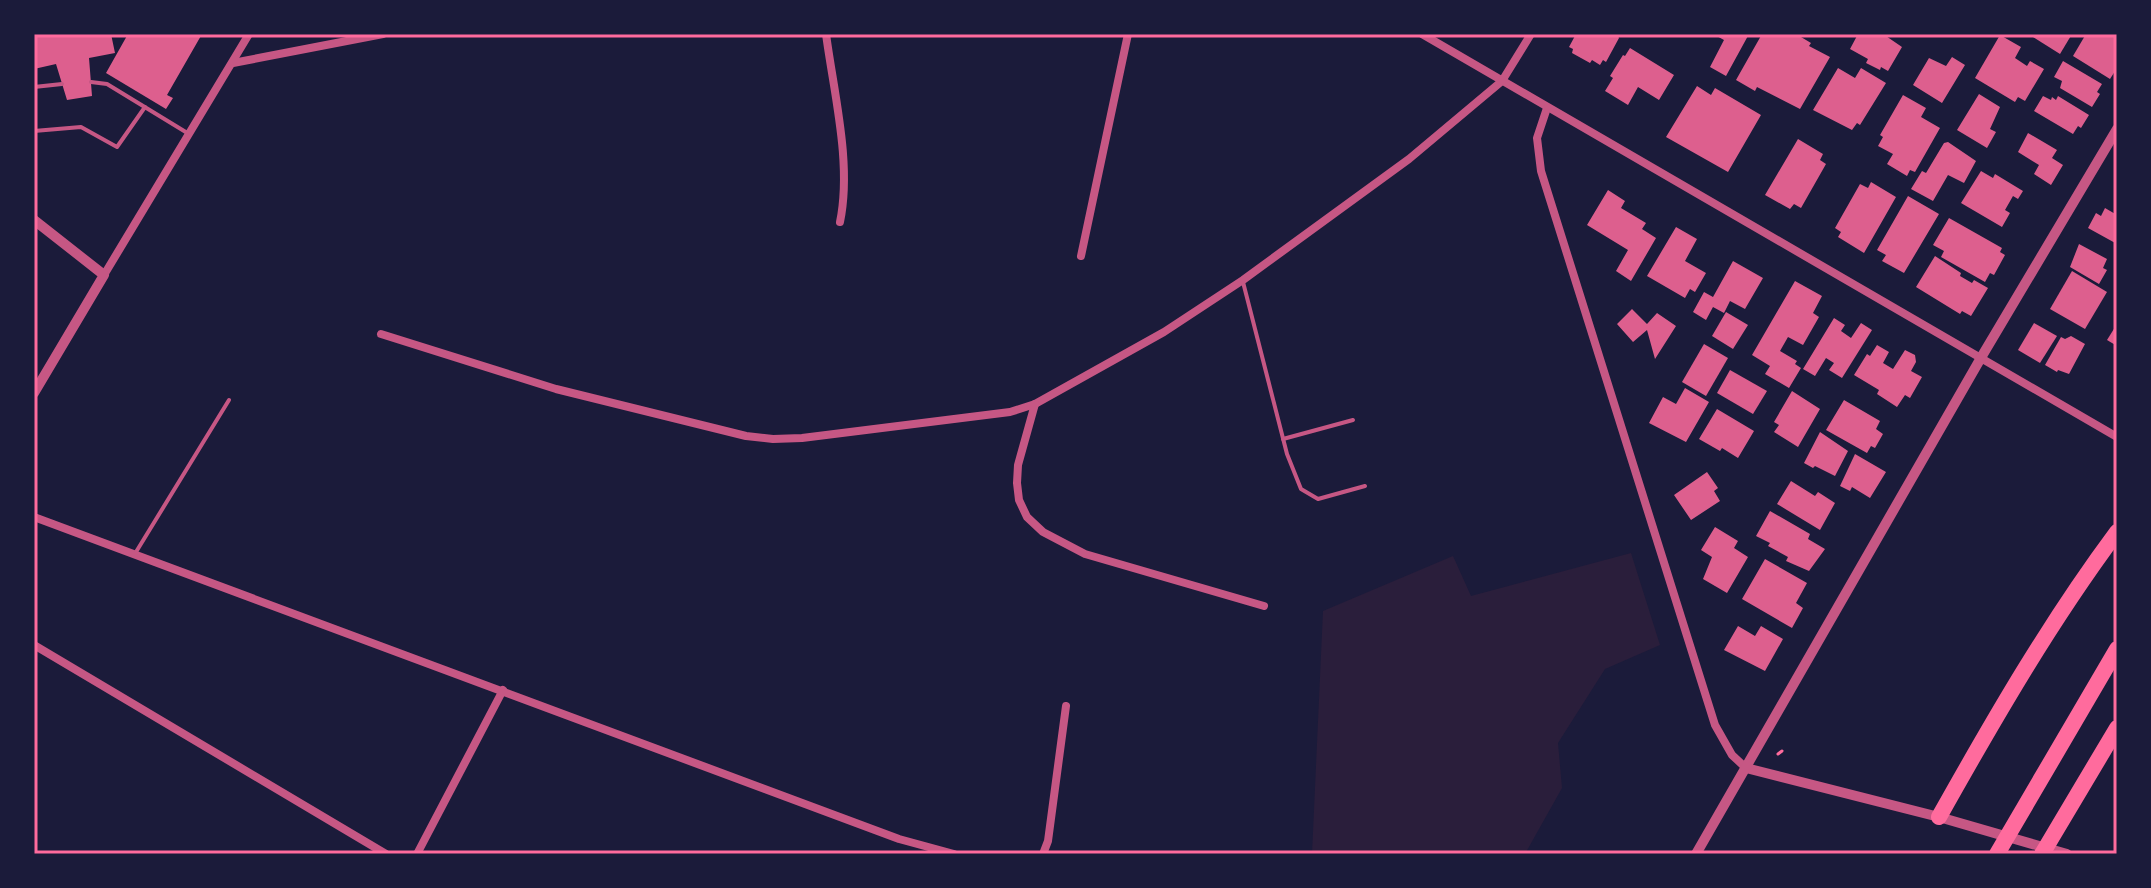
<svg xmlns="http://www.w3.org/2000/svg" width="2151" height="888" font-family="'Fira Sans Condensed',sans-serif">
  <rect width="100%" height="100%" fill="#1b1b3a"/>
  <path fill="#2a1e3b" d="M1631,553L1660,645L1605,669L1558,743L1562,788L1525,854H1312L1323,611L1453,556L1471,596Z"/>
  <g fill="#dd5f8e">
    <path d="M34,34H111L115,53L89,58L92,96L67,100L56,64L34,69Z"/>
    <path d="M128,34H202L167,95L173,98L166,109L106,73Z"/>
    <path d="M1576,34H1617L1619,38L1606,62L1603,60L1600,65L1592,60L1590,63L1572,53L1573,49L1569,47Z"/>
    <path d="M1713,34H1749L1726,76L1710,67L1724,40Z"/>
    <path d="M1762,34L1783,36L1796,34L1811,43L1809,46L1830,57L1800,109L1757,87L1755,91L1736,80Z"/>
    <path d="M1858,34H1883L1902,47L1888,71L1881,67L1880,70L1866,63L1868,59L1850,49Z"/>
    <path d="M2034,34H2072L2060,54L2033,37Z"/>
    <path d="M2086,34L2117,36V68L2110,79L2073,56Z"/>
    <path d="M2000,35L2021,47L2015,58L2027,66L2030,61L2044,69L2025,101L2018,97L2015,102L1975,78Z"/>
    <path d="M1630,48L1674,75L1659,100L1638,87L1628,105L1605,91L1613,78L1610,76L1623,55L1625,56Z"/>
    <path d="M1952,57L1965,65L1942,103L1913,85L1929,58L1946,66Z"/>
    <path d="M2063,61L2102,84L2097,92L2100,94L2092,107L2060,88L2062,81L2054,77Z"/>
    <path d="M1838,68L1855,78L1861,68L1886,83L1860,125L1857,123L1852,130L1813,110Z"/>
    <path d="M1697,86L1711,95L1715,88L1761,115L1728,172L1666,137Z"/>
    <path d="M1979,94L2000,107L1990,129L1996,132L1987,148L1957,130Z"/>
    <path d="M1903,95L1926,108L1921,117L1940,128L1915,172L1910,170L1907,176L1887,164L1893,154L1878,146L1883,137L1880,135Z"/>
    <path d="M2043,96L2051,100L2052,97L2056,100L2058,96L2089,115L2081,128L2078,126L2073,134L2034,111Z"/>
    <path d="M2028,133L2057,150L2052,158L2063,165L2051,185L2034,174L2039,165L2018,152Z"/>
    <path d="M1798,139L1823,154L1820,160L1826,164L1801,208L1794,204L1790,209L1765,195Z"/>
    <path d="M1948,142L1976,161L1964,183L1948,175L1933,201L1911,189L1922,171L1926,173L1944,143Z"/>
    <path d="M1981,171L1993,178L1995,174L2023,191L2018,199L2013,196L2005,210L2010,213L2002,227L1961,203Z"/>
    <path d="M1871,182L1896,197L1864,253L1838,237L1841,232L1835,228L1860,184L1868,188Z"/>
    <path d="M1608,190L1625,201L1621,208L1646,223L1642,229L1656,238L1631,281L1616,271L1628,250L1587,225Z"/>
    <path d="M1908,196L1939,214L1904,273L1882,261L1886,255L1877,250Z"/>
    <path d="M2105,208L2117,215V244L2088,228L2096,213L2101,216Z"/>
    <path d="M1949,218L2002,248L2000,252L2005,255L1994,275L1990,273L1985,282L1941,257L1944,251L1933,245Z"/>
    <path d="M1676,227L1697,239L1685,261L1706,273L1695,292L1690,289L1685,298L1647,276Z"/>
    <path d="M2079,244L2107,259L2103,268L2107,270L2099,284L2070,267Z"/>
    <path d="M1935,256L1961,273L1960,276L1972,283L1974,280L1988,288L1971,316L1962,311L1960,314L1916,287Z"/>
    <path d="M1733,261L1763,278L1745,309L1730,301L1724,313L1713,307L1706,320L1693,312L1704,292L1713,297Z"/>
    <path d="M2072,271L2107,292L2085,329L2050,309Z"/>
    <path d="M1795,281L1822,296L1813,313L1819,317L1803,345L1788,337L1780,351L1797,361L1795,364L1801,368L1789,388L1765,374L1770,366L1752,355Z"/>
    <path d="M1632,309L1647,324L1657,313L1676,326L1655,359L1647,330L1633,342L1617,324Z"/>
    <path d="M1726,312L1748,325L1733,349L1712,336Z"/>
    <path d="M1834,318L1845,325L1841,331L1851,338L1861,323L1872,330L1842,378L1829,370L1834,363L1826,358L1815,376L1803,369Z"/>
    <path d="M2034,323L2057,336L2040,363L2018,350Z"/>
    <path d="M2117,324V346L2107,340Z"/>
    <path d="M2071,336L2085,344L2069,374L2058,370L2057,372L2045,365L2061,337L2065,339Z"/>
    <path d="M1704,344L1728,358L1706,396L1682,382Z"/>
    <path d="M1877,345L1889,352L1883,363L1893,369L1905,350L1915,355L1916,362L1911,371L1922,377L1910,398L1905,395L1897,407L1877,394L1879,390L1854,375L1867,354L1870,356Z"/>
    <path d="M1730,370L1767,391L1753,414L1717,393Z"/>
    <path d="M1685,388L1709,402L1686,442L1649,423L1663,397L1676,404Z"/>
    <path d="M1792,391L1820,409L1798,447L1774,432L1779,425L1774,422Z"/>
    <path d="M1844,400L1880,421L1876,429L1883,434L1875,448L1871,446L1867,453L1826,430Z"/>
    <path d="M1717,409L1754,431L1738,458L1722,448L1720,451L1699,439Z"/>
    <path d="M1820,432L1848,451L1835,476L1815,466L1813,468L1804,463Z"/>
    <path d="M1855,454L1886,472L1870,498L1852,487L1850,491L1840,486Z"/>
    <path d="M1707,472L1718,488L1714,491L1720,501L1691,520L1674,495Z"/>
    <path d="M1791,481L1815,496L1818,492L1835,503L1820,530L1777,504Z"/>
    <path d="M1770,511L1810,534L1808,539L1825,549L1809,571L1786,561L1788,557L1768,546L1770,543L1756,536Z"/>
    <path d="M1715,527L1738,541L1734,548L1748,557L1727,593L1703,579L1712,557L1701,550Z"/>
    <path d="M1765,559L1807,583L1796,603L1803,608L1792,628L1742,599Z"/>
    <path d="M1738,626L1755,636L1761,626L1783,639L1765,671L1724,650Z"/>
  </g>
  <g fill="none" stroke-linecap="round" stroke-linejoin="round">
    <path stroke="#ff6b9d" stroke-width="3" d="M1778,754L1782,751"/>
    <g stroke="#c65784" stroke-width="4">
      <path d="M91,82L107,84L189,134"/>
      <path d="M34,87L62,84"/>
      <path d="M34,131L81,127L117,147L145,107"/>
      <path d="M1243,282L1287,454L1301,489L1318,499L1365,486"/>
      <path d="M1283,439L1353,420"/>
      <path d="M136,552L229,400"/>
    </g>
    <g stroke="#c65784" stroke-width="8">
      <path d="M826,34C834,94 852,164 840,222"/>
      <path d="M1422,34L2117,437"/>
      <path d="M233,63L383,34"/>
      <path d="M1547,108L1537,138L1541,171L1715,725L1732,755L1746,768"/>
      <path d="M1081,256L1128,34"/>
      <path d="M104,275L249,34"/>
      <path d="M381,334L556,389L746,436L773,439L802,438L1010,412L1035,404L1164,332L1243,280L1409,159L1502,81L1531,34"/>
      <path d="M1035,404L1018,465L1017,483L1019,500L1027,517L1043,532L1085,554L1264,606"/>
      <path d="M34,517L899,839L954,854"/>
      <path d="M34,645L386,854"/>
      <path d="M417,854L503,690"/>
      <path d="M1043,854L1048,841L1066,706"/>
    </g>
    <g stroke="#c65784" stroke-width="10">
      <path d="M34,220L104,275L34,393"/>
      <path d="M1746,768L1939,817L2067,854"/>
      <path d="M1696,854L1982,356L2117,129"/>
    </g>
    <g stroke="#ff6b9d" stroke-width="16">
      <path d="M1939,817C1994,719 2050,622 2117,532"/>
      <path d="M1997,854L2117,649"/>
      <path d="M2042,854L2117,728"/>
    </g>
  </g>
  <rect width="2151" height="888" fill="none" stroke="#1b1b3a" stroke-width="72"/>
  <rect x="36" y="36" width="2079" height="816" fill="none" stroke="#ff6b9d" stroke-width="3"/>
</svg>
